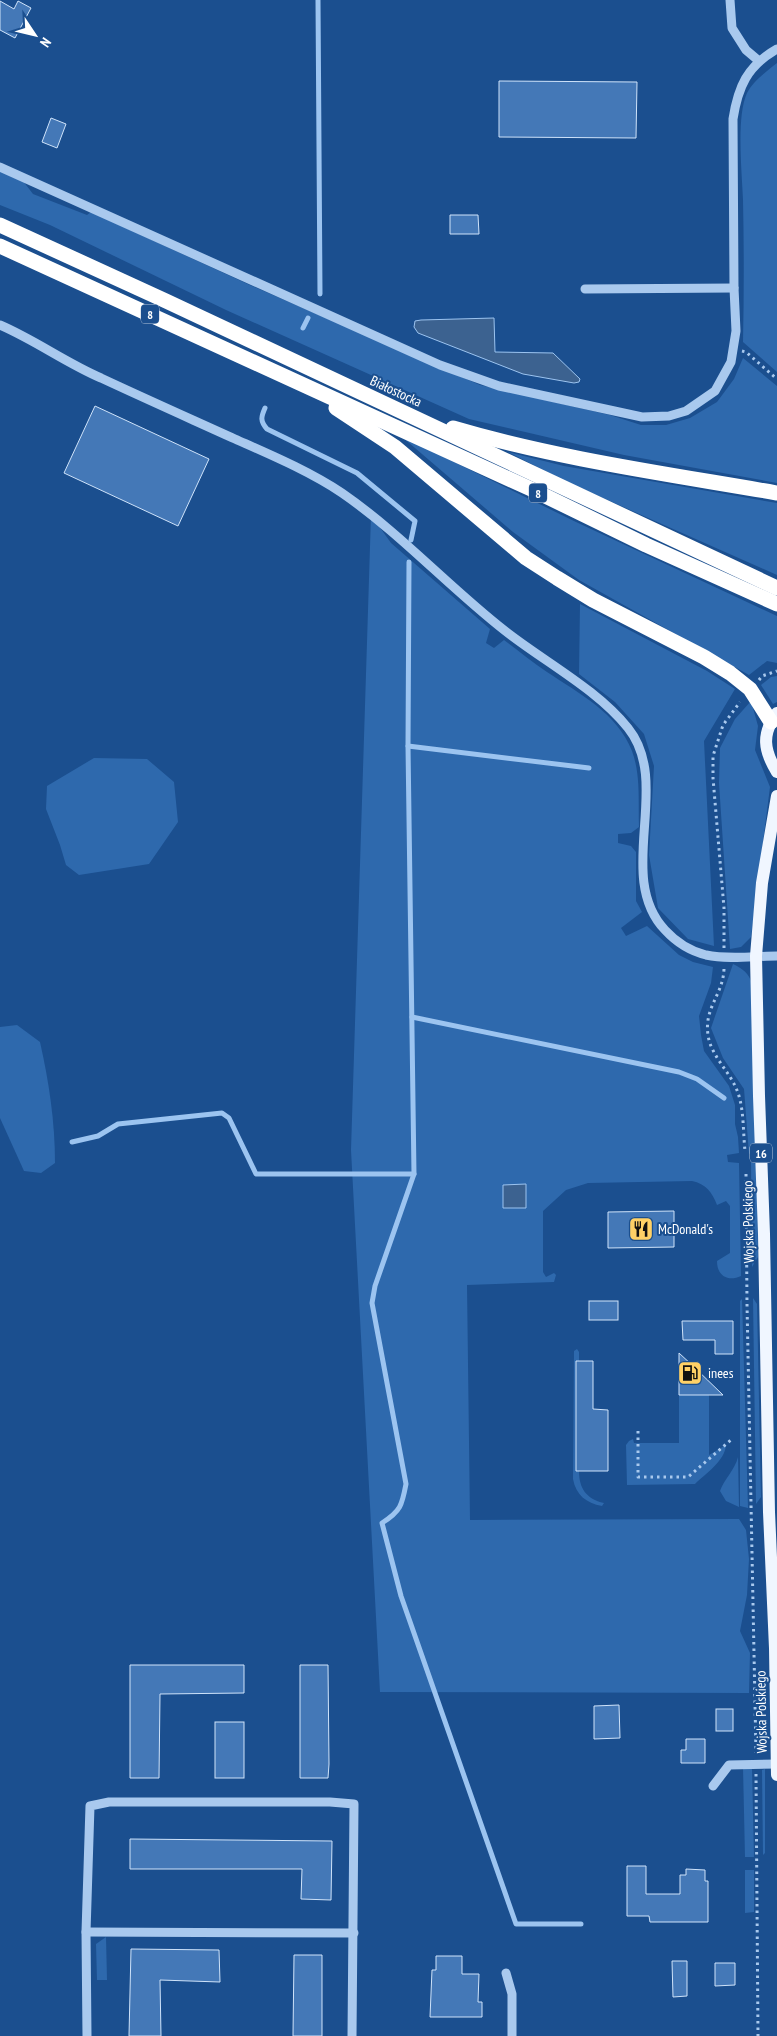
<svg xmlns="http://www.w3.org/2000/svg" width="777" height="2036" font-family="'PT Sans Narrow',sans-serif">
  <rect width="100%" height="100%" fill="#1b4f8f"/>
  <g fill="#2e69ad">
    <path d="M777,63V372L743,342C744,295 744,248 743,200C742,172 736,117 747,93C753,81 767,71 777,63Z"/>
    <path d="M0,171L23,181L33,194L87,215L91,212L252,286L480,385L610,415L641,425H666L690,418L717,402L734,379L743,358L777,386V483L624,455L469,419L226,310L50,225L0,205Z"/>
    <path d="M401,436L576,522L777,616V663L767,661L749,675L579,580L513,532Z"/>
    <path d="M508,452L564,466L777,503V575L567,482Z"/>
    <path d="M371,515L391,543L490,629L486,643L494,648L504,640C518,650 532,662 547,672C580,694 617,713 632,751C641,775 638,803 639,827L631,833L618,834V843L631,846L636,852V901L642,912L621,928L626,936L647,926L679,955L693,962L713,967L711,983L699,1016L701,1035L704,1051L729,1086L735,1105V1124L738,1137L739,1153L727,1155L728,1162L739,1163L741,1276C728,1282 717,1276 717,1261L730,1253V1206L726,1201L717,1205C712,1192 706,1184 692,1181L588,1183L566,1190L543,1211V1272L546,1277L554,1273L556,1275L554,1282L467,1285L470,1520L739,1519L746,1530L749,1559L747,1595L740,1631L750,1653L749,1693L380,1692L351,1150Z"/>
    <path d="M580,604L707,671L735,689L704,741L714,946L688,939L658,908L649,855L654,766L644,734L615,702L579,674Z"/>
    <path d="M777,676V702L773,704L761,685L771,677Z"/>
    <path d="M751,701L758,726L755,750L770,787L751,937L741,947L730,949L719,783L720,748L735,719Z"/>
    <path d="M94,758L147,759L174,782L178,822L149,864L79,875L66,865L60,845L46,809L47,786Z"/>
    <path d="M733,964C743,969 749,973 752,984L756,1151L749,1154L744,1089L723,1058L711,1028Z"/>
    <path d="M17,1025L40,1042C49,1082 55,1122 55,1163L41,1173L24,1171L0,1118V1027Z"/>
    <path d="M751,1162L757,1164L758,1257L752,1267Z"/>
    <path d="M753,1298L757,1304L761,1497L756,1504Z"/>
    <path d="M742,1299L748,1508L740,1506V1301Z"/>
    <path d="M577,1349L579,1352V1361H576V1471H579C579,1488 586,1499 604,1503L602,1506C586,1503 576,1495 573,1479L574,1351Z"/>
    <path d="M679,1395H709V1455L726,1445C725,1461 705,1474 695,1484L627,1485L626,1445L629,1441L633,1439L634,1443H679Z"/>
    <path d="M738,1457L739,1507L726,1501L720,1491C724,1479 735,1470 738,1457Z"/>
    <path d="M743,1767L752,1768L754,1857H745Z"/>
    <path d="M765,1769V1853L763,1855L762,1770Z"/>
    <path d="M745,1870H754V1912L745,1913Z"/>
    <path d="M106,1937L107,1980H97L96,1944Z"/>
  </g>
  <g fill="#3c6290" stroke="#9cc4f0">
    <path d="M494,318L495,352L553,353L580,379L579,382L574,383L523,374L418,333L414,327L415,321L421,320Z"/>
    <path d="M526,1184V1208H503V1185Z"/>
  </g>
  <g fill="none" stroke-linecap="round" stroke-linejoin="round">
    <g stroke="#9cc4f0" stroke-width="5">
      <path d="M318,0L320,294"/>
      <path d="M303,328L308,318"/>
      <path d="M265,408C261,417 260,421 267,429L357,473L415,521L411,540"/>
      <path d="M409,562L408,746L414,1174L375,1286L372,1303L406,1484C402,1505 401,1511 382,1523L401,1596L516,1924H581"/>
      <path d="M408,746L589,768"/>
      <path d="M412,1017L679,1072L697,1079L724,1098"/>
      <path d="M72,1142L98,1136L118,1124L222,1113L229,1118L256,1174H414"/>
    </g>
  </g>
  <g fill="#4478b7" stroke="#cfe3fa">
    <path d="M0,1L14,9L18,1L31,8L15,38L0,30Z"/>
    <path d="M499,81L637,82L636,138L499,137Z"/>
    <path d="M51,118L66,124L57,148L42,142Z"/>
    <path d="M450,215H478L479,234H450Z"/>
    <path d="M95,406L209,459L178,526L64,473Z"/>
    <path d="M674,1211V1247L608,1248V1212Z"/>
    <rect x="589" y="1301" width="29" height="19"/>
    <path d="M682,1321H733V1354H715V1340H683Z"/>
    <path d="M679,1353L693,1366L723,1395H679Z"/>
    <path d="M576,1361H593V1409L608,1410V1471H576Z"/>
    <path d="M130,1665H244V1693L160,1694L159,1778H130Z"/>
    <path d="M300,1665H328L329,1764L328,1778H300Z"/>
    <path d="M619,1705L620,1738L594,1739V1706Z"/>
    <rect x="716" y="1709" width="17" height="22"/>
    <rect x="215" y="1722" width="29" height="56"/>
    <path d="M686,1739H705V1763H681V1750H686Z"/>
    <path d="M130,1839L332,1841L331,1900L301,1899L302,1869H130Z"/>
    <path d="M627,1866H646V1894H680V1875H686V1869L705,1870V1881H708V1922H650L649,1916H627Z"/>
    <path d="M131,1949L219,1950L220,1982L160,1980L161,2036H129Z"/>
    <path d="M294,1955H322V2036H293Z"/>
    <path d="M436,1956H462V1974H479L478,2002H482V2017H430L432,1970H436Z"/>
    <path d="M672,1961H687V1996L673,1997Z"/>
    <path d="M715,1963H735V1985L715,1986Z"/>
  </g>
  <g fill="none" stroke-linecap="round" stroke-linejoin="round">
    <g stroke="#a9c9ee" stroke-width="3" stroke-dasharray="2.5 4" stroke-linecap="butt">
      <path d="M742,351L746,352L777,379"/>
      <path d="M759,680L762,676L777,671"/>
      <path d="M724,948V908L713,778V756L723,725L740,702"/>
      <path d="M724,969C723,995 704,1007 708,1035C711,1057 731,1072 738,1093C744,1110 743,1132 745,1151"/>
      <path d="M746,1174L747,1304L756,1753"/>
      <path d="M638,1431V1477H688L732,1439"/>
      <path d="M756,1774L758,2036"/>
    </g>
    <g stroke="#a9c9ee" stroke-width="9">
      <path d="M730,0L732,28L746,50L759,61"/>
      <path d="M0,167L440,365L499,386L642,417L669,416L686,411L715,391L731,362L736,331L734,288L733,119C738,87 747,66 777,49"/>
      <path d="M585,289L734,288"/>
      <path d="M0,325C35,340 66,363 101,378C146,399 191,419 235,439C271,455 309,471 342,493C400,533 449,587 504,630C543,661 597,689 628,728C673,784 614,876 665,930C676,942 690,951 706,955C729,960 754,956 777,956"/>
      <path d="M713,1786L729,1765L777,1764"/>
      <path d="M86,1932L354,1933"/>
      <path d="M506,1973L512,1994V2036"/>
      <path d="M87,2036L86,1932L90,1806L109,1802H330L354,1804L352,2036"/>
    </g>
    <g stroke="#f0f6ff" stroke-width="12">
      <path d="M777,713C761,734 764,751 777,772"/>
      <path d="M777,796L762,883L756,956L759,1096L764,1234L769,1512L775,1648L777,1775"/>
    </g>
    <g stroke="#fff" stroke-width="15">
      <path d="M0,225L166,301L777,588"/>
      <path d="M0,246L531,489L646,545L777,604"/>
      <path d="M336,408L395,447L526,558L557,578L593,600L704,657L730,673L750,689L771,722"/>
      <path d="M453,428C558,459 668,474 777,493"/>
    </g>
  </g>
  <defs>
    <symbol id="restaurant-square" viewBox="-11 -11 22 22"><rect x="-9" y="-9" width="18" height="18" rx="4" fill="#ffd166" stroke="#1b4f8f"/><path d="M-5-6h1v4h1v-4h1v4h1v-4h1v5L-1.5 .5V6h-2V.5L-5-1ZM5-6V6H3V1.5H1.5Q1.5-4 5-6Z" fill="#111"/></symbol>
    <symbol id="fuel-square" viewBox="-11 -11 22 22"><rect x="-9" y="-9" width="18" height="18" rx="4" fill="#ffd166" stroke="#1b4f8f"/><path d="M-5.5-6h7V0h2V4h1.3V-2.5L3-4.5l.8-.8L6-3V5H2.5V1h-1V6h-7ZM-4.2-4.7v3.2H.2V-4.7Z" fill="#111"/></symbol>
  </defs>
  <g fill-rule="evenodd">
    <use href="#restaurant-square" x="627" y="1215" width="28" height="28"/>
    <use href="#fuel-square" x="676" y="1359" width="28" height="28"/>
  </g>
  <g text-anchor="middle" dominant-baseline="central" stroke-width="4" stroke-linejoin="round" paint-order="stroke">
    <g fill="#1b4f8f" stroke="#bbcadd" stroke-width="1">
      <rect x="141" y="304.5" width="18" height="19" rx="4"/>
      <rect x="529" y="483.5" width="18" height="19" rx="4"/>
      <rect x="750" y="1143.5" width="22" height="19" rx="4"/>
    </g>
    <g font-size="12" font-weight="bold" fill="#fff">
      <text x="150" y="314">8</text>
      <text x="538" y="493">8</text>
      <text x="761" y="1153">16</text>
    </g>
    <g font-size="14" fill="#fff" stroke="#1b4f8f">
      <text transform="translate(396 391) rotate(25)">Białostocka</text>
      <text transform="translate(748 1222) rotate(-91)">Wojska Polskiego</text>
      <text transform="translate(761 1712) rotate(-91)">Wojska Polskiego</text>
    </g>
    <g font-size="14" fill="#fff" stroke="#1b4f8f" text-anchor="start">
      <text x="658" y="1229">McDonald's</text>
      <text x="708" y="1373">inees</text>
    </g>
  </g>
  <g transform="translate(35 35) rotate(125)" stroke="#1b4f8f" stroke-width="4" paint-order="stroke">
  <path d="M0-4L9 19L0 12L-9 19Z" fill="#ffffff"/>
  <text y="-8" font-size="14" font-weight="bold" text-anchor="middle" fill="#ffffff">N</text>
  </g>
</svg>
